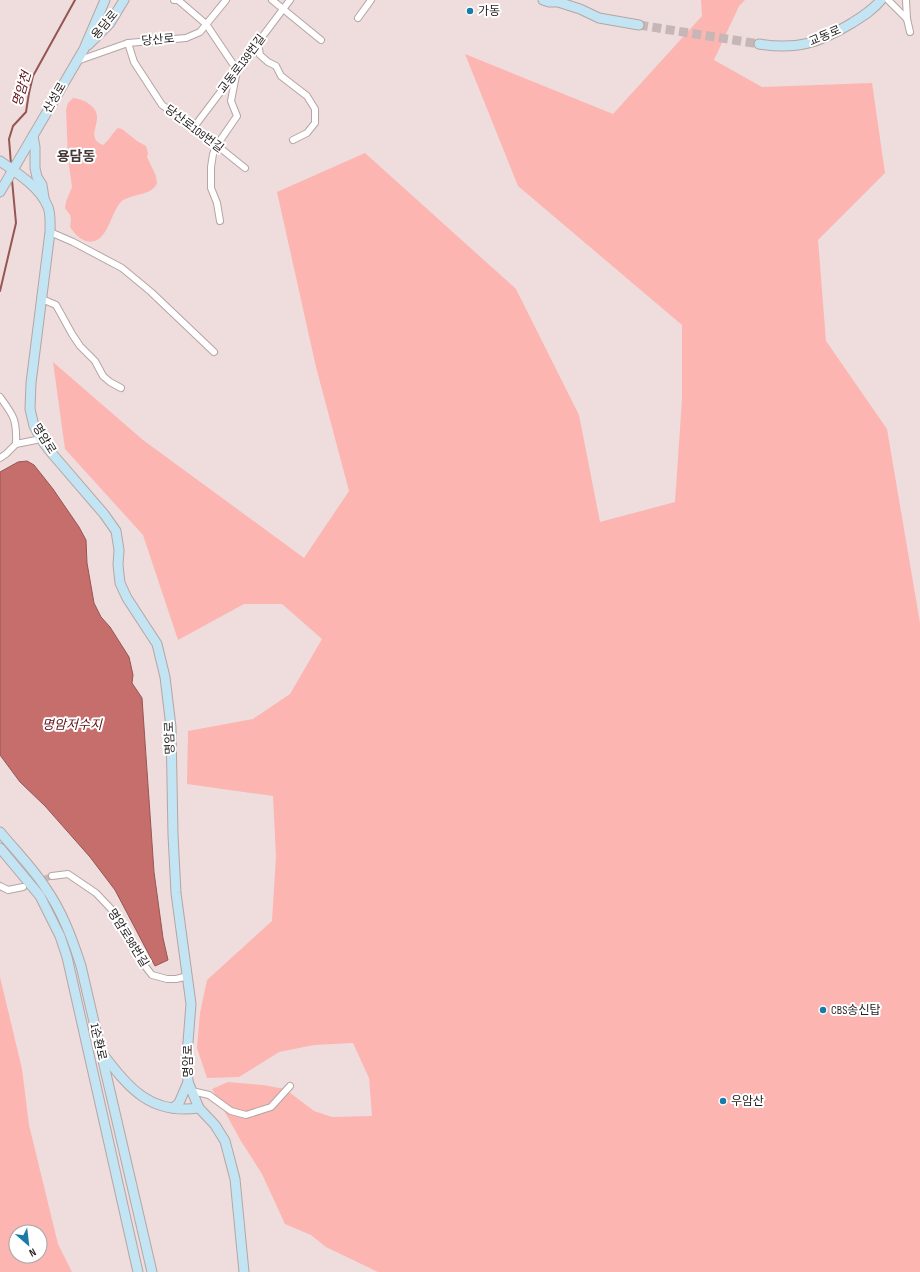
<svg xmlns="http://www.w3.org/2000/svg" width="920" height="1272" font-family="'Sofia Sans Condensed','Noto Sans KR',sans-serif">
  <rect width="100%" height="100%" fill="#eedddc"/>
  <g fill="#fcb5b1" fill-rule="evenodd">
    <path d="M701,0H745L739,6L714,60L762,87L872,83L885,173L818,240L826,341L887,429L920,623V1272H378L326,1247L311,1235L285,1224L262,1174L241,1141L212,1089L228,1082L263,1085L285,1089L314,1111L332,1117L372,1116L369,1078L353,1043L314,1045L279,1052L239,1077L207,1078L197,1048L200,1013L207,980L272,921L276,856L273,796L187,784L188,731L253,719L290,694L322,639L282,604H244L178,640L143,535L65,449L53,362L143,440L304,558L349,491L316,367L277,192L365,153L516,289L579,415L600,522L675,502L682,399V325L518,186L465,54L613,114L702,16Z"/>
    <path d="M73,98C83,99 98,106 97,118C97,128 88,139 103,145C109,141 112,133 118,128L122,129L137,141L146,146L148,153L147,157L156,176L157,183C152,196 133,193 122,201C110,211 108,247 86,241C78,238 74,233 70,227L71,220L70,215L65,208L66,202L72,187L68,158L66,110L68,103Z"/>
    <path d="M0,977L22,1069L29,1125L58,1244L72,1272H0ZM16,1232H40V1256H16Z"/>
  </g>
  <path fill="#c66e6b" stroke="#955654" d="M27,461L34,465L53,489L79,527L86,540L87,563L94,603L101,617L110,627L129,657L133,675L132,683L142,698L154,872L163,938L168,960L155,966L115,890L90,857L45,806L20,782L0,755V472L18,462Z"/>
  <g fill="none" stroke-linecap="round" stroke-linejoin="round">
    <g stroke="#955654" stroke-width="2">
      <path d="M11,164L9,139L13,126L26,112L29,93L33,76L75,0"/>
      <path d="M0,291L16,223L12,180"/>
    </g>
    <path stroke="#c6b7b6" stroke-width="6" stroke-dasharray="6 3" stroke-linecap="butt" d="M28,885L52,876"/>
    <path stroke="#c6b7b6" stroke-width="9" stroke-dasharray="9 4.5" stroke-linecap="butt" d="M639,25L759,44"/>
    <defs>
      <g id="street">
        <path d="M174,0H178L206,24L237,70L231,101L237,116L217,145L213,154L211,167V188L217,203L220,221"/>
        <path d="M272,0L321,40"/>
        <path d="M888,0L907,19"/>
        <path d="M906,0L907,19L910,32"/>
        <path d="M358,18L371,0"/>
        <path d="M128,43L134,62L162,105L194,127L245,168"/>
        <path d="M258,43L260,55L268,62L276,66L281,76L307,96L315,109V123L307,133L293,140"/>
        <path d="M77,61L128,43L186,38L200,32L226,0"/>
        <path d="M194,127L290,0"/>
        <path d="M50,232L73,242L122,268L151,292L214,352"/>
        <path d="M42,299L56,305L72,334L80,346L95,361L103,376L110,382L121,388"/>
        <path d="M0,397C14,416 17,420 16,444L41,439"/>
        <path d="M0,458L6,454L16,444"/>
        <path d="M52,876L68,874L96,893L113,911L141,961L152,975L167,979H176L188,976"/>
        <path d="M0,886L8,890L23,887"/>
        <path d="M192,1091L209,1095L231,1111L246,1115L271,1107L290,1086"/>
      </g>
      <g id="secondary">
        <path d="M543,0L549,2H558L580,9L599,18L639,25"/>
        <path d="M759,44C798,50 819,43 852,23C863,16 873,10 881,0"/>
        <path d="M88,45L110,23L124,0"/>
        <path d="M33,136L35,147V168L37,177L42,185L44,198"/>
        <path d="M0,161C17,173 40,187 48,207C51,215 50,224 50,232L31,383L30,409L34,426L41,439L49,450L104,514L116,531L119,550L118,565L120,583L127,598L157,644L165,677L171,727L173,835L176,893L191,1004L187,1055L188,1082L199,1108L215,1125L225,1141L235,1179L244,1272"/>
        <path d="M0,192L84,49L105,0"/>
        <path d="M0,832C15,850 32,867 45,887C62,911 72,938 81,966L152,1272"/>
        <path d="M0,848L40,896L60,936L67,957L138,1272"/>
        <path d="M102,1053C129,1088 150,1115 199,1108"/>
        <path d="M173,1108L179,1103L188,1082"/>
      </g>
    </defs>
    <use href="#street" stroke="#b5a5a4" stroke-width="8"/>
    <use href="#secondary" stroke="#b5a5a4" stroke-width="11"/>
    <use href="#street" stroke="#fff" stroke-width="6"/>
    <use href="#secondary" stroke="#c3e4f3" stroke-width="9"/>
  </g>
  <g fill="#197ca8" stroke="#fff" stroke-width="1.5">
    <circle cx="470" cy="11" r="4"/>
    <circle cx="823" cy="1010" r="4"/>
    <circle cx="723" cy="1101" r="4"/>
  </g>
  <g text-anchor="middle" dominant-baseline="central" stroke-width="4" stroke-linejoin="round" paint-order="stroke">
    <g font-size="12" fill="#241e1e" stroke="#fff" text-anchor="start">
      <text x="478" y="11">가동</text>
      <text x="831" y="1010">CBS송신탑</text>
      <text x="731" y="1101">우암산</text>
    </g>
    <g font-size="12" fill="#241e1e" stroke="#fff">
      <text transform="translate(105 25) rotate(-50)">용담로</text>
      <text transform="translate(825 36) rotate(-23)">교동로</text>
      <text transform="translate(158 40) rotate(-5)">당산로</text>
      <text transform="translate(242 64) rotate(-53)">교동로139번길</text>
      <text transform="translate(55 98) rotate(-60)">산성로</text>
      <text transform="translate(194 129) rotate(37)">당산로109번길</text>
      <text transform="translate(44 439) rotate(58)">명암로</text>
      <text transform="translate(170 738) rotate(-92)">명암로</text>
      <text transform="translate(128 938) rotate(58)">명암로98번길</text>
      <text transform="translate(98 1042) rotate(77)">1순환로</text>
      <text transform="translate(188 1061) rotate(-90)">명암로</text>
    </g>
    <g font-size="13" font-style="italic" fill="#610f15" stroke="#fff">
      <text transform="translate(22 89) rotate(-73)">명암천</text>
      <text x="72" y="725">명암저수지</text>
    </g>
    <g font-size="14" font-weight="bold" fill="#443736" stroke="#fff">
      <text x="76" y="156">용담동</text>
    </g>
  </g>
  <g transform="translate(28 1244) rotate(152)"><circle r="19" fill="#ffffff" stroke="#a7a5a5"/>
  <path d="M0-3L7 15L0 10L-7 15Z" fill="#197ca8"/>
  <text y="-6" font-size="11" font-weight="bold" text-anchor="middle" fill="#241e1e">N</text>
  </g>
</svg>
